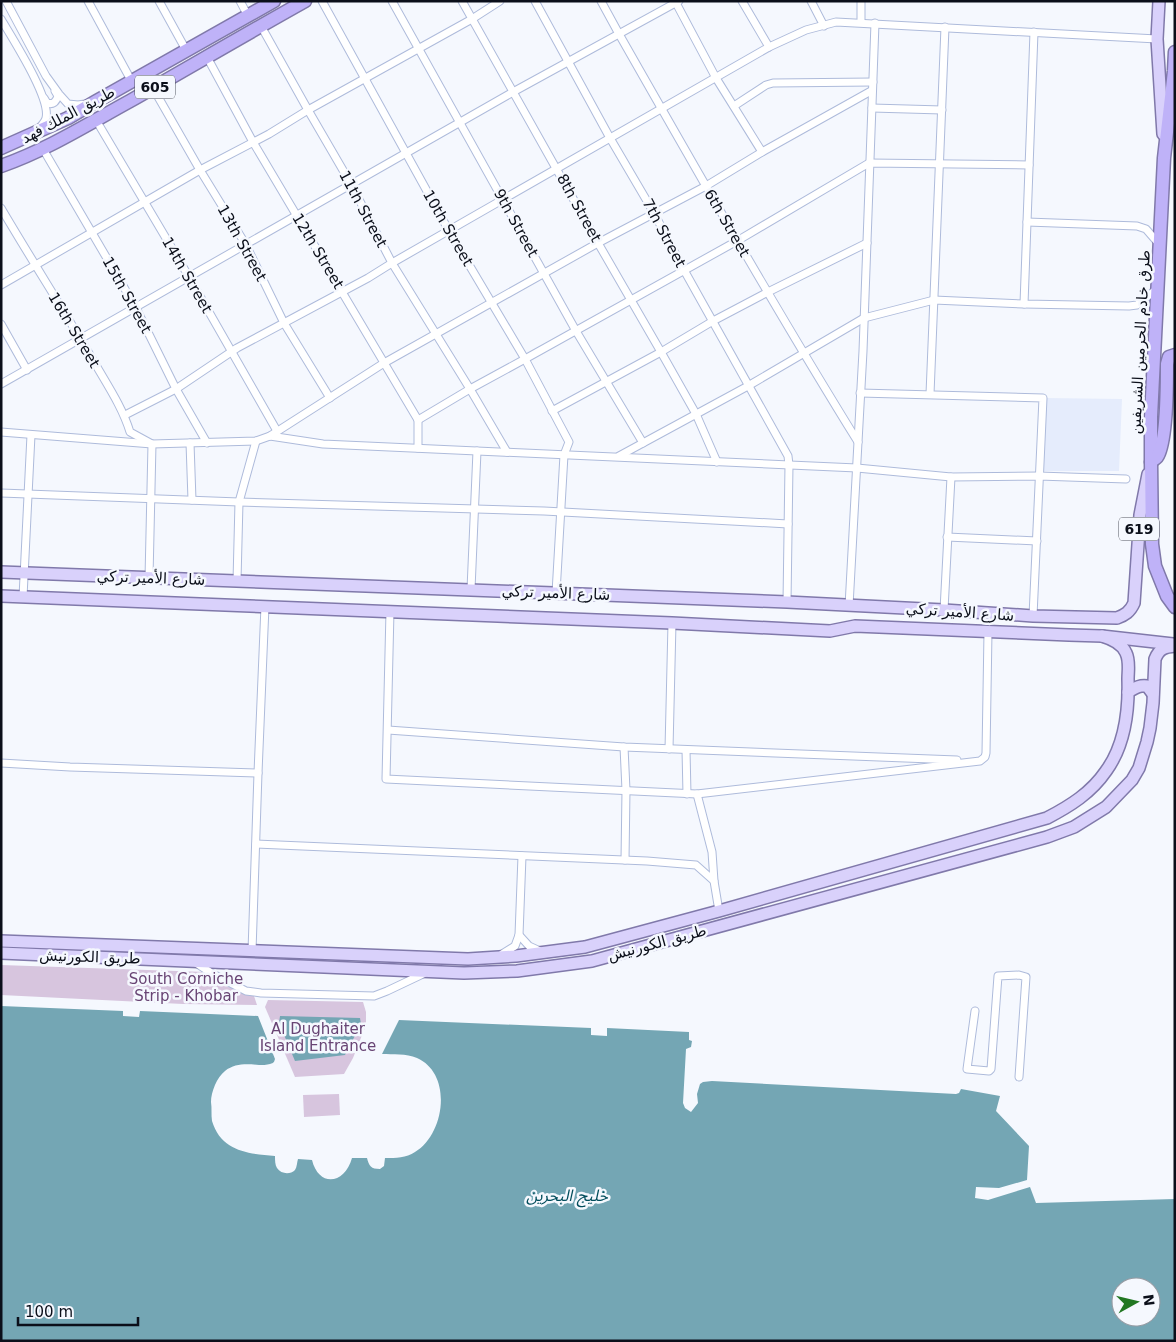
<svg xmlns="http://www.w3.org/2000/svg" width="1176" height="1342" font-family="'DejaVu Sans','Noto Sans Arabic',sans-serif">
  <rect width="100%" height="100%" fill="#f5f8fe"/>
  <path fill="#e5ecfc" d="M1046,398L1122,399L1119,471H1043Z"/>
  <g fill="#d7c5de">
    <path d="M1,965L206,972L254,996L257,1005L183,1004L1,995Z"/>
    <path d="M268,1000L363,1002L366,1012V1025L353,1058L344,1074L295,1077L265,1007Z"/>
    <path d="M339,1094L340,1115L304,1117L303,1095Z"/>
  </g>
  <g fill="#74a6b4" fill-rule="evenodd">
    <path d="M1,1006L123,1011V1016L139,1017L140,1011L258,1016L275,1059C274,1062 274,1063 270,1064C267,1065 262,1065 259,1065C247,1064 235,1063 225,1071C217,1077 211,1092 211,1102C212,1108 211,1115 212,1121C221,1151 248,1154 275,1156C275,1160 275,1165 277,1168C281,1174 290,1175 295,1170C297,1167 297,1162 298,1159L312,1160C319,1188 345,1184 352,1158H367C369,1166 371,1169 380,1169L384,1166L385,1158C396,1158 406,1158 415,1152C445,1134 453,1074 417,1058C406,1053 393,1055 382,1054L399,1020L591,1028V1035L607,1036V1028L689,1032V1040L692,1041L691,1047L686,1049L683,1103L685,1108L691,1112L698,1103L697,1094L700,1084L703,1082L712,1081L956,1094L959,1093L961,1089L1000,1096L996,1111L1029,1146L1027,1180L999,1188L976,1187L975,1198L988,1200L1030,1187L1036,1203L1175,1199V1341H1ZM1121,1287H1151V1317H1121Z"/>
    <path d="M280,1016L360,1018L361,1024L345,1055L295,1061L279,1023Z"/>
  </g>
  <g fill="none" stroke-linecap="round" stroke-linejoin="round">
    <defs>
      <g id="street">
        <path d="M6,1L46,76L59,94L68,104L78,105L85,104"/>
        <path d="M88,1L132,82"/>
        <path d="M159,1L186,50"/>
        <path d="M240,1L248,16"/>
        <path d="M322,1L449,231L525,359L569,442L564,455L556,593"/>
        <path d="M392,1L576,331L643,443"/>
        <path d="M462,1L598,243L661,352L696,414L717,462"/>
        <path d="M535,1L610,138L654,213L684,270L788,456L789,465L787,602"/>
        <path d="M601,1L619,34C697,171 775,308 858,442"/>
        <path d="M675,1L716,78L762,152"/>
        <path d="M742,1L769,47"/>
        <path d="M811,1L824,26"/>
        <path d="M1,19C12,38 51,98 46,118C45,122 42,125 39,128"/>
        <path d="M861,22V1"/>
        <path d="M261,26L308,110L351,184L392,263L470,389L507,452"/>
        <path d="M207,57L253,142L418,420V448"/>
        <path d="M153,88L200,170L246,245L284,323L330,398"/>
        <path d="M44,98L47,103C53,105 56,102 58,96L55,91"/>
        <path d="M734,106L766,85L773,83L873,82"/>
        <path d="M872,108L942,110"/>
        <path d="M96,120L189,277L277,431"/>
        <path d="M43,149L136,308L176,389L207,443"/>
        <path d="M1,208C31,259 63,309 93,360C106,383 122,406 130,432L152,444L149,578"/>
        <path d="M1027,222L1137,226L1146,229L1159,244"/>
        <path d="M1,285L200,170L269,134L308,110L472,19L500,1"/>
        <path d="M1024,304L1034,32"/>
        <path d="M1,324L27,370"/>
        <path d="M1,384L513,92L679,1"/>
        <path d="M860,393L1043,398L1033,616"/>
        <path d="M930,394L945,27"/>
        <path d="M552,411L661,352L713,321L768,292L867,243"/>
        <path d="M125,415L176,389L237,348L368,278L392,263L769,47L806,30L836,22L1157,39"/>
        <path d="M418,420L470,389L525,359L737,241L869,163L1029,165"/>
        <path d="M1,432L152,444L256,441L270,436L323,444L857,468L951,477L1039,476L1126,479"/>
        <path d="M270,436L384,363L598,243L706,186L762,152L871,91"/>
        <path d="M190,443L192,500"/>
        <path d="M619,456L748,386L864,318L934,300L1024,304L1129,306L1137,305L1158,288"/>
        <path d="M1,493L239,502L544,511L788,524"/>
        <path d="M947,537L1037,541"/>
        <path d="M237,581L239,502L256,441"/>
        <path d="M471,589L477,451"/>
        <path d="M23,597L31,435"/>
        <path d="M849,606L863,351L875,23"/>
        <path d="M944,610L951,477"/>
        <path d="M390,611L386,779L697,794L980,761L985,757L986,753L988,632"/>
        <path d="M388,730L624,747L957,760"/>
        <path d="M624,747L626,790L625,860"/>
        <path d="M669,749L672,623"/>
        <path d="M686,750L687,794"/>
        <path d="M1,763L70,767L258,773"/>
        <path d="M697,794L712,852L714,881"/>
        <path d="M256,844L647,861L696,865L714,881L719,911"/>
        <path d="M519,935L529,946L540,951"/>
        <path d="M252,951L258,773L265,606"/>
        <path d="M502,954L515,946L519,935L522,856"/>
        <path d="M196,963L213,974L246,991L261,993L374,996L387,991L425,973"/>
        <path d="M975,1011L967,1069L989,1071L991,1069L998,976L1019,975L1026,977L1019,1077"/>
      </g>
      <g id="primary">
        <path d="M1159,1L1157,39L1163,134"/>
        <path d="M1,572L787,602L944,610L1033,616L1117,618C1125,615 1130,612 1134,603L1140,515L1148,474"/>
        <path d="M1,596L672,623L830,631L855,626L1069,635L1102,636L1173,644"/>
        <path d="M1128,692C1135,688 1139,685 1147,686L1153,694"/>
        <path d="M1,941L468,959L516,956L585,947L719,911L1047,818C1070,806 1091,793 1106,771C1125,745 1129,711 1128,679C1128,671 1130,661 1126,653C1122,643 1112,639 1102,636"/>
        <path d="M1,953L464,973L517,971L592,961L1047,837L1074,827L1106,807L1132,780L1139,768L1147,742L1150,728L1153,703L1155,659C1159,649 1164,647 1175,646"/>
      </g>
      <g id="highway">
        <path d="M1175,52L1174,71L1164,158L1151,417V462L1152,544L1155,566L1167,596L1175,607"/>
        <path d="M1,148L68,118L95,102L274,1"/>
        <path d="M1,166C47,150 88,124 130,101C188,68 246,34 305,1"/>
        <path d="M1151,462C1153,460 1155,459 1157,457C1167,443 1167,382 1167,364L1169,357L1175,355"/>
      </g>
    </defs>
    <use href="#street" stroke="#aebbdb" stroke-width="9"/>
    <use href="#primary" stroke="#8079aa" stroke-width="14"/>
    <use href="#highway" stroke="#8079aa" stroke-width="15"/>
    <use href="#street" stroke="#fff" stroke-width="7"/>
    <use href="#primary" stroke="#d9d1fb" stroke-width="11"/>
    <use href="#highway" stroke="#bfb2f8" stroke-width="12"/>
  </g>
  <g text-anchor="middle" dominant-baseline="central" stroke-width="5" stroke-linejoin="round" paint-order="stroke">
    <g fill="#f5f8fe" stroke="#51555e" stroke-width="1">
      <rect x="135" y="75.5" width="40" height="23" rx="4"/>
      <rect x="1119" y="517.5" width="40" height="23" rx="4"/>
    </g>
    <g font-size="14" font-weight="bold" fill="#0b0f1a">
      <text x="155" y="87">605</text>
      <text x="1139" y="529">619</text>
    </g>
    <g font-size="15" fill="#0b0f1a" stroke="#f5f8fe">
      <text transform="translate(68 115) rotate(-28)">طريق الملك فهد</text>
      <text transform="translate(579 208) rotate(61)">8th Street</text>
      <text transform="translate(363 209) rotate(62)">11th Street</text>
      <text transform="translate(516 223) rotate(61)">9th Street</text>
      <text transform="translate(727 223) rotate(60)">6th Street</text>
      <text transform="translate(448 228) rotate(60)">10th Street</text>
      <text transform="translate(664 233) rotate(62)">7th Street</text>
      <text transform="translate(242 243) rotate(61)">13th Street</text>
      <text transform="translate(318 251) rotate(59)">12th Street</text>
      <text transform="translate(187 275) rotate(60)">14th Street</text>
      <text transform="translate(127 295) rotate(61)">15th Street</text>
      <text transform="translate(74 330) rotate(59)">16th Street</text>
      <text transform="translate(1140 342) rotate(-87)">طرق خادم الحرمين الشريفين</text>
      <text transform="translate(151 578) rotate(2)">شارع الأمير تركي</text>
      <text transform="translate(556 593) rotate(2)">شارع الأمير تركي</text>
      <text transform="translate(960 612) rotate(4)">شارع الأمير تركي</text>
      <text transform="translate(657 943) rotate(-15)">طريق الكورنيش</text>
      <text transform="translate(90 957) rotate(2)">طريق الكورنيش</text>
    </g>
    <g font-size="15" fill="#684474" stroke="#f5f8fe">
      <text x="186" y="979">South Corniche<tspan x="186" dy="17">Strip - Khobar</tspan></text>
      <text x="318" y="1029">Al Dughaiter<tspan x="318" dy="17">Island Entrance</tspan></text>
    </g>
    <g font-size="16" font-style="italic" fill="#004c5b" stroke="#f5f8fe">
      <text x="567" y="1195">خليج البحرين</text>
    </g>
  </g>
  <rect width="1176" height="1342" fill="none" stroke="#0b0f1a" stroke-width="5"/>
  <g transform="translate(1136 1302) rotate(82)"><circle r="24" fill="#f5f8fe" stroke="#979ba3"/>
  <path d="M0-4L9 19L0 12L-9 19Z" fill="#227722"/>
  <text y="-8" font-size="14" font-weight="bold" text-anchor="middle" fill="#0b0f1a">N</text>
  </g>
  <path d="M18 1317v8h120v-8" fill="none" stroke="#0b0f1a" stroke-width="2.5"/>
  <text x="25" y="1317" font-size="15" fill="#0b0f1a" stroke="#f5f8fe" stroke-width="4" paint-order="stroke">100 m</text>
</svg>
